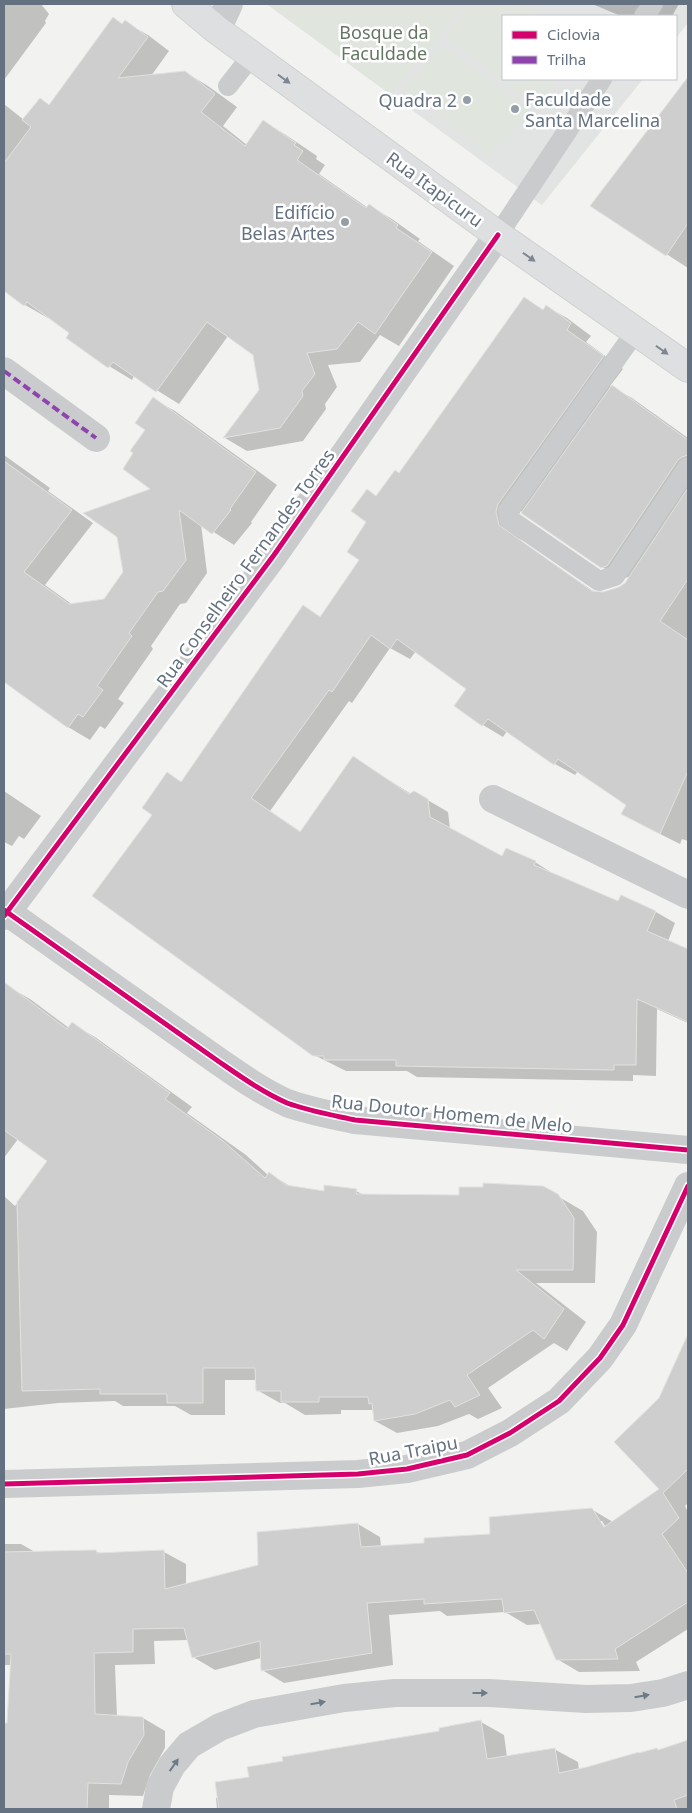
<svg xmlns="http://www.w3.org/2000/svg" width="692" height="1813" font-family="'Noto Sans',sans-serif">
  <rect width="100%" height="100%" fill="#f2f3f0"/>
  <path fill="#e2e4e3" d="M269,4H688V23L676,38V16H503V79H643L542,205L268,5Z"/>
  <g fill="#e0e5de">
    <path d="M269,4H462L439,36L390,94L268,5Z"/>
    <path d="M469,4H524L543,16H503V79H556L537,107L446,36Z"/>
    <path d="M442,46L531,112L489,154L405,88Z"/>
  </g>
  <g fill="#0003" fill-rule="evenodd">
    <path d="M4,4H41L49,14L45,21L46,23L4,80Z"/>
    <path d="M592,4H679L672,16H621Z"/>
    <path d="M114,19L123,24L125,22L148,35L169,51L151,76L185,72L208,86L237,107L223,126L247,145L264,122L286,135L317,156L316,159L325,165L319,174L368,208L370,206L392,219L420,239L418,241L454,266L399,346L380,335L360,362L328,365L337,387L325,404L326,409L303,441L247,451L225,438L260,390L254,354L228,336L179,404L134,376L132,380L109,366L71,333L49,316L48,318L25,305L5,290L8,285L4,282V104L24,120L40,99L49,105Z"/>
    <path d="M688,77V268L592,206Z"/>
    <path d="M524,298L544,310L547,307L567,318L591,336L586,342L623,369L610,386L632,398L688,438V841L682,839L680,844L642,825L628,805L578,771L575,775L555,764L507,731L503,737L483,725L456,706L468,689L416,651L410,659L390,648L352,703L349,701L270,811L301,832L353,757L411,794L414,792L448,812L450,829L503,857L507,849L535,862L555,875L618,903L656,912L675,923L668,941L688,950V1023L657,1009L656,1076L633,1075V1081L417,1077L407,1071H346L314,1055L154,815L167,774L182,782L303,607L321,617L361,560L368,521L377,497L400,474ZM521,511L602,567L622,579L631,576L626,583L619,588L603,594L596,593L522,542L517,533L518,516Z"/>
    <path d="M153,399L175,411L277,485L251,522L252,523L234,545L201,524L207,573L186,603L180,604L151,646L153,649L118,699L124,703L105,729L100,726L90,740L68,727L4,680V455L50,488L48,491L93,523L45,585L73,605L104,600L124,572L153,489L147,430Z"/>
    <path d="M4,791L41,816L24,839L19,836L12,846L4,842Z"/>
    <path d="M7,986L30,999L69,1028L72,1024L95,1037L192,1107L187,1113L246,1155L269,1176L270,1174L293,1188L325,1192L356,1191L364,1195L460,1197L542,1187L583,1211L597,1232L595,1283H536L586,1322L567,1351L554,1343L488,1388L502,1408L478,1419L469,1414L438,1426L397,1433L375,1421L374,1410H341V1414L305,1415L285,1403H280L257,1390V1380H225V1415H191L175,1406H123L115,1401L58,1403L4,1409V1196L15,1206L49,1161L18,1139L4,1158V991Z"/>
    <path d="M688,1337V1503L685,1506L688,1512V1629L636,1662L640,1671L579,1672L557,1659L541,1624L527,1625L505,1612L447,1616L440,1611L389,1615L393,1665L284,1683L262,1670L261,1658L215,1670L193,1657L188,1640L154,1641L155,1664L115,1665L117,1717L143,1718L165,1731V1748L150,1775L143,1796L109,1795V1809H4V1724H9L12,1665H4V1544H21L35,1552L96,1551L101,1554L164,1552L186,1564V1585L259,1566L358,1524L380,1537L381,1547L425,1544L492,1535L591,1509L613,1522L661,1489L660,1399ZM599,1521H602L608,1531L606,1532Z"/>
    <path d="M481,1722L504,1735L507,1757L554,1749L578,1762L579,1770L639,1753L641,1754L657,1749L660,1751L688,1741V1809H217L216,1798H219L250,1778Z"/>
  </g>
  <g fill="#cdcecd" stroke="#e2e2e0">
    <path d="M113,17L122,24L125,20L148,37L118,78L185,71L215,94L201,112L245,146L263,120L296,143L294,145L303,151L297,160L366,208L369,204L398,225L396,228L432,252L375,334L358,322L337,349L307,353L315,374L302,391L303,396L280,428L223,438L259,390L253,355L207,322L156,392L113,362L108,368L66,338L69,333L27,302L24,306L4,291V163L31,127L22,120L40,98L49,105Z"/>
    <path d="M688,77V223L666,256L590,206Z"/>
    <path d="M524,297L543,310L546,305L571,323L567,330L604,356L498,504L496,512L499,525L592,591L603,592L619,587L625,583L688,488V579L660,621L688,640V771L660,834L621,814L626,805L558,759L554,765L488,719L482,726L454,706L466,689L397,639L390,649L371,635L332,692L329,690L251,798L300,832L353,756L409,794L414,791L428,799L430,817L502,856L506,848L536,861L534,865L618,901L621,895L656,911L647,931L688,949V1022L637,999L636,1065H614V1070L396,1066V1060H324V1056H313L92,896L152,815L142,808L167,772L181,782L303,605L320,617L359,560L347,552L366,522L351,511L367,489L376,496L395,470L399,473Z"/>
    <path d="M612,385L688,440V455L682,457L678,460L607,566L601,568L521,513Z"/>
    <path d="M153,397L256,472L230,509L231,510L212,534L179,510L186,560L163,591L158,592L129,633L132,636L97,686L103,690L83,717L78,714L68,728L4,682V461L72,510L24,572L69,604L104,599L123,572L117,537L83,513L150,489L123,469L133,453L130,451L145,430L135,423Z"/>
    <path d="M4,982L67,1029L72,1022L170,1093L165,1099L223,1141L265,1178L269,1172L286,1185L324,1191V1185L357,1189L356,1194L459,1195V1187H483V1183L543,1186L558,1194L574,1218L573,1270H516L564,1309L544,1339L533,1330L467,1375L480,1395L455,1407L450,1400L415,1414L374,1421L372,1403L369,1404L368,1397H319V1402H281V1391H256L255,1368H203V1403H167V1394H100V1389L22,1391L17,1202L47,1161L4,1130Z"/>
    <path d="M688,1334V1469L663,1493L679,1518L662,1534L688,1573V1602L615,1649L618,1659L556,1660L534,1610L504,1613L502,1599L424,1604V1599L367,1603L372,1653L261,1671L260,1641L192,1658L184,1628L133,1629V1652L94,1653L95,1714L143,1717L144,1735L128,1762L121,1784L88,1783L87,1809H4V1723H7L11,1654H4V1552L96,1550L97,1553L164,1550L165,1589L258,1565L257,1532L358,1523L361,1547L424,1543V1538L490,1534L489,1517L592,1508L604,1527L659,1489L614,1442L659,1398Z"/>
    <path d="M481,1720L487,1759L555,1748L559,1773L587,1767L639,1752V1753L657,1748L658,1750L688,1740V1795L674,1800L677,1809H219L215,1782L249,1777L247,1767L283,1761L282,1757L439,1731V1728Z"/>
  </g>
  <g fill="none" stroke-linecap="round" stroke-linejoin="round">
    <defs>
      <path id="secondary" d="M186,4L217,30L498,235L688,368"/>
    </defs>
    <use href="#secondary" stroke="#d0d1d1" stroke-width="30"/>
    <g stroke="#cacbcc" stroke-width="20">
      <path d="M644,16L653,4"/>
      <path d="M228,86L252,55"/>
      <path d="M498,235L602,79"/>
      <path d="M636,331L508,511L509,519L599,581L615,576L688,467"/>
    </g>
    <g stroke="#cacbcc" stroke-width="28">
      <path d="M217,30L229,4"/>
      <path d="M4,371L96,438"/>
      <path d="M493,799L688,895"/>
      <path d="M4,910L218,1061C240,1076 262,1092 287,1103C309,1111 332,1115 355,1120L688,1150"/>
      <path d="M4,916L274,555L498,235"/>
      <path d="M4,1484L358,1474L407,1469L467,1455L510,1433L559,1401L600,1358L623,1325L688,1186"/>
      <path d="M156,1809L160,1787L172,1765L189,1745L220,1727L254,1714L344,1698L395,1693H489L586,1699L631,1698L663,1693L688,1685"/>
    </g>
    <use href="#secondary" stroke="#dedfe0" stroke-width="28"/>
    <path stroke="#8e44ad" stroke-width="4" stroke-dasharray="8 4" stroke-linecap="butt" d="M4,371L96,438"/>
    <defs>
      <g id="cycleway">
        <path d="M4,910L218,1061C240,1076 262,1092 287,1103C309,1111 332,1115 355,1120L688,1150"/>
        <path d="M4,916L274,555L498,235"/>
        <path d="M4,1484L358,1474L407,1469L467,1455L510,1433L559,1401L600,1358L623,1325L688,1186"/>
      </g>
    </defs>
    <use href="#cycleway" stroke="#fff" stroke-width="8"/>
    <use href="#cycleway" stroke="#d6006c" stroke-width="5"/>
  </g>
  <defs><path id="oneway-solid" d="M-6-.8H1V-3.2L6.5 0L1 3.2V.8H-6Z" transform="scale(1.25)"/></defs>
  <g fill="#7c8793">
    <use href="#oneway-solid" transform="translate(284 79) rotate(36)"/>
    <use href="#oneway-solid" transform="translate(529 257) rotate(35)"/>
    <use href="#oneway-solid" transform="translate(662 350) rotate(35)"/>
  </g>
  <g fill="#6d7a88">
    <use href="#oneway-solid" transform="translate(480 1693)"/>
    <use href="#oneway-solid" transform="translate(642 1696) rotate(-10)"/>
    <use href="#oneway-solid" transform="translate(318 1703) rotate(-10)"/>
    <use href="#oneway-solid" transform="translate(174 1765) rotate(-55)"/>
  </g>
  <g fill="#959ea7" stroke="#fff" stroke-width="2">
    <circle cx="467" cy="100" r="5"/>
    <circle cx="515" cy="109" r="5"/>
    <circle cx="345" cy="222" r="5"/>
  </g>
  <g text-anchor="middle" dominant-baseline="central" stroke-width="5" stroke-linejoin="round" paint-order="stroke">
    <g font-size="18" fill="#647762" stroke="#fff">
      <text x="384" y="32">Bosque da<tspan x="384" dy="21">Faculdade</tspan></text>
    </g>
    <g font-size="18" fill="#637180" stroke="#fff" text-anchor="end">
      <text x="525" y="99" text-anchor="start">Faculdade<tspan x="525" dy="21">Santa Marcelina</tspan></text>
      <text x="457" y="100">Quadra 2</text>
      <text x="335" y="212">Edifício<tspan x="335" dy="21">Belas Artes</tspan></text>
    </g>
    <g font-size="18" fill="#637180" stroke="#fff">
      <text transform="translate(435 189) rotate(36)">Rua Itapicuru</text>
      <text transform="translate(245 568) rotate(-54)">Rua Conselheiro Fernandes Torres</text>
      <text transform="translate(452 1113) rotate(6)">Rua Doutor Homem de Melo</text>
      <text transform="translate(413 1450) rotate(-11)">Rua Traipu</text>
    </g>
  </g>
  <rect width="692" height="1813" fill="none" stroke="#637180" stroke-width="10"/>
  <rect x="502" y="15" width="175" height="65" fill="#ffffff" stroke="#c1c6cc"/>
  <rect x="512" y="31" width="25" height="8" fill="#d6006c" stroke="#c1c6cc"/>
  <text x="547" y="40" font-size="15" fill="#637180">Ciclovia</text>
  <rect x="512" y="56" width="25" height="8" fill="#8e44ad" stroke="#c1c6cc"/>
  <text x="547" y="65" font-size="15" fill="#637180">Trilha</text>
</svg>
